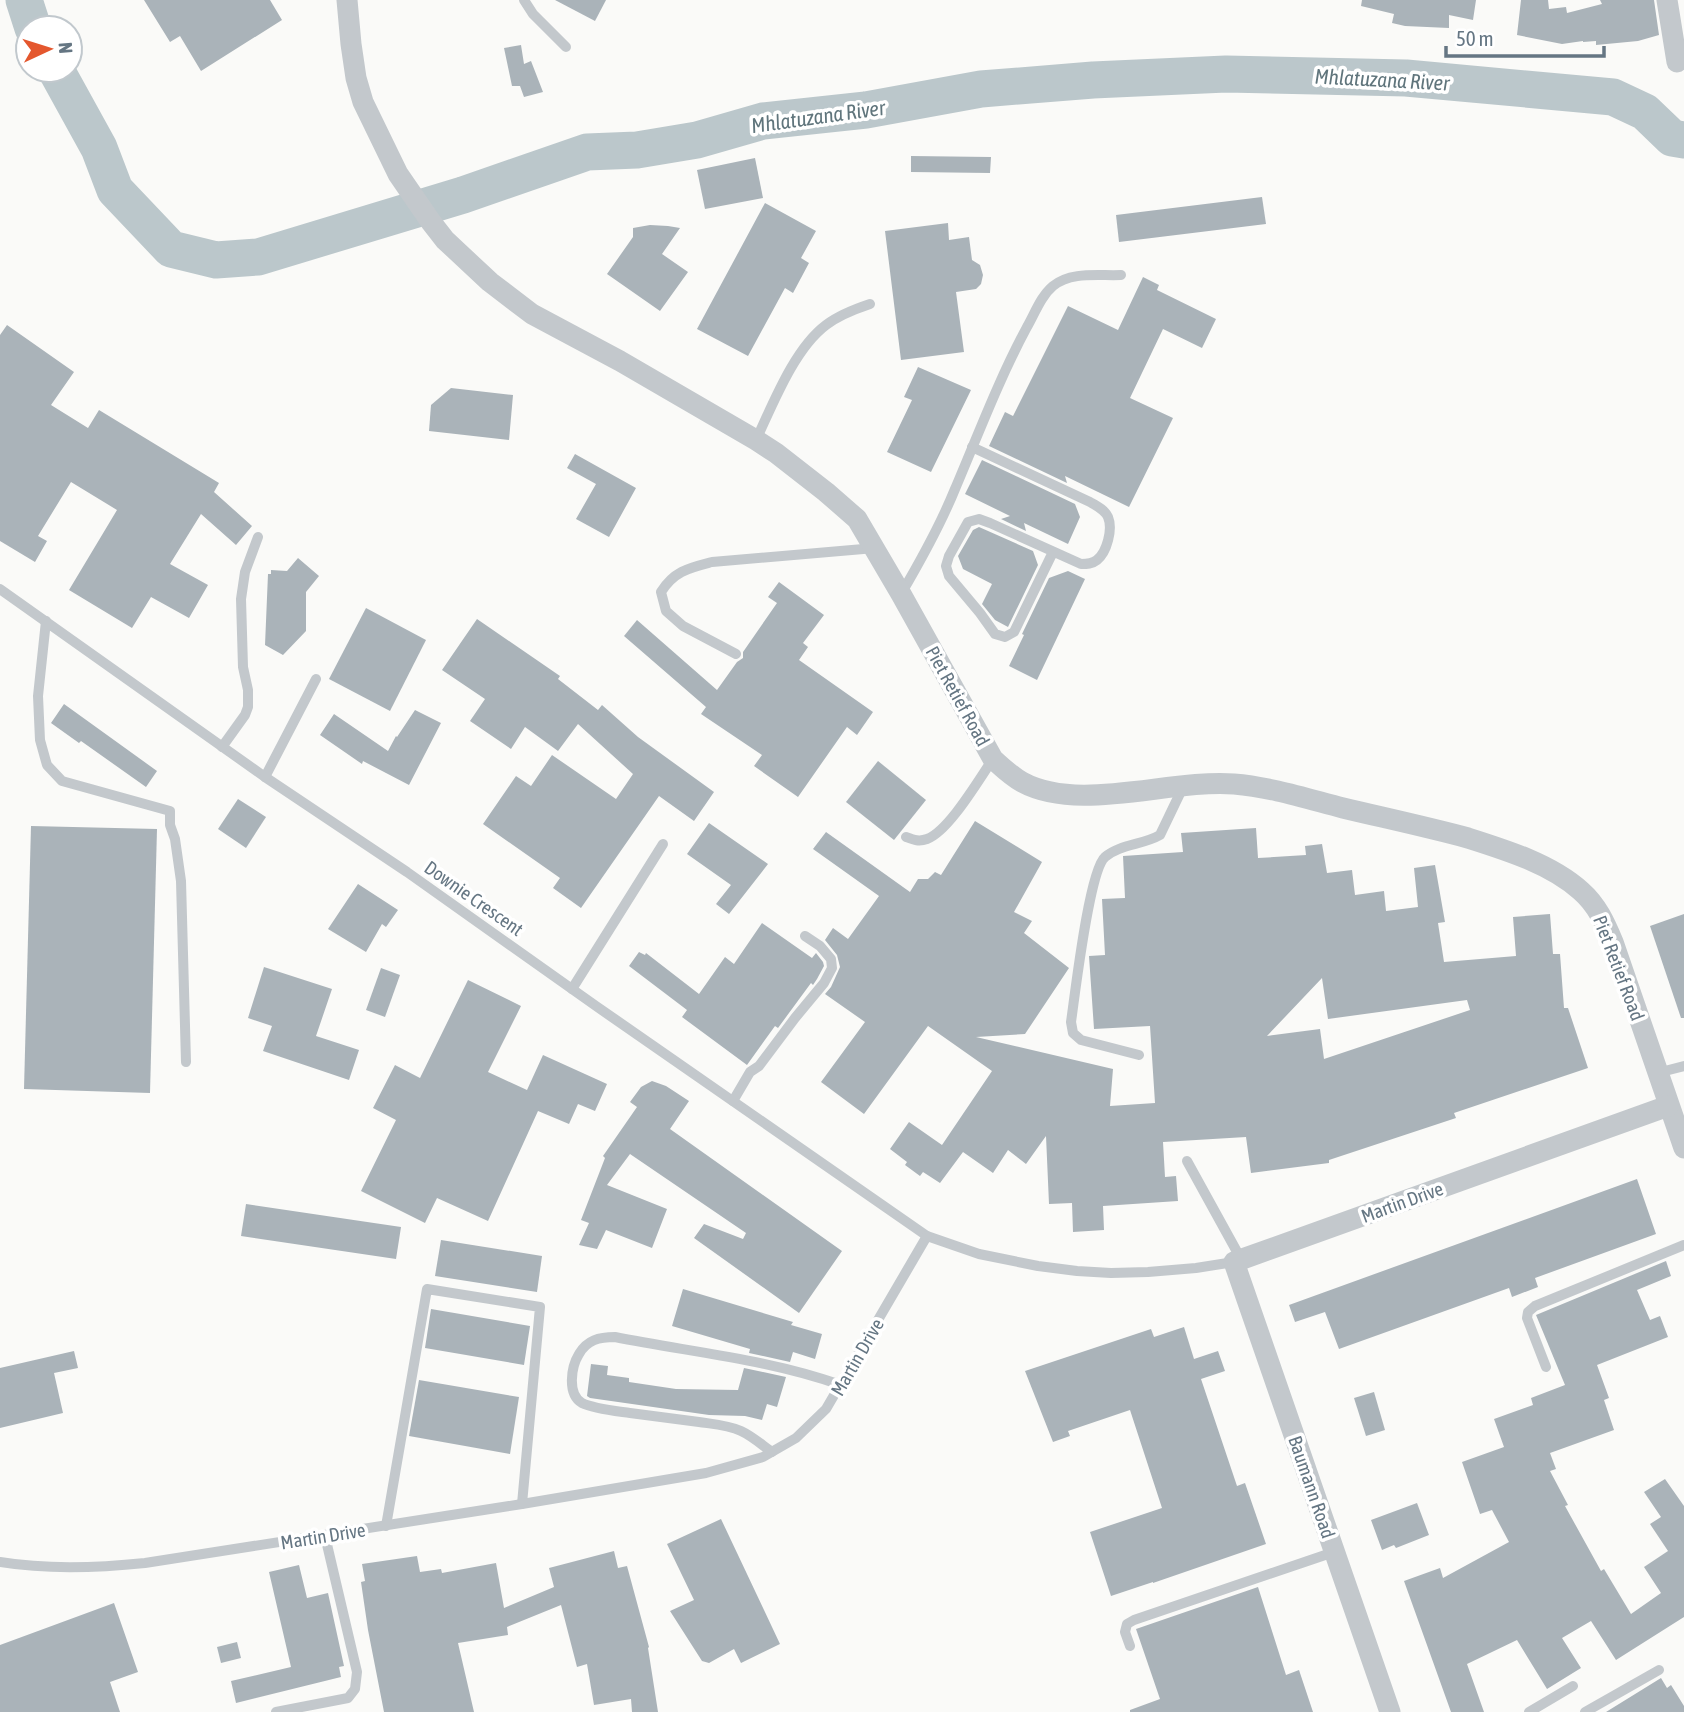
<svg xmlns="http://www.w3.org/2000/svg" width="1684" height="1712" font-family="'Asap Condensed',sans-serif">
  <rect width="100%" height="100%" fill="#fafaf8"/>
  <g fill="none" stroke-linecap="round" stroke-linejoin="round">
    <g stroke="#bbc7cb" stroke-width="37">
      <path d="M24,0L33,28"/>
      <path d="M56,70L99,148L115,190L171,249L216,260L258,257L463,195L587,152L637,150L697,140L763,121L866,110L981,89L1093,80L1226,74L1406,78L1613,97L1645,112L1672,138L1684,140"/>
    </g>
  </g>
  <g fill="#aab3b9" fill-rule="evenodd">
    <path d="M144,0H270L282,20L201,71L180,36L170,42Z"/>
    <path d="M555,0H606L595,21Z"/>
    <path d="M1362,0H1476L1473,20L1449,15V28L1405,26L1392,23L1394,14L1361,6Z"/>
    <path d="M1521,0H1548L1549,9L1566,7L1567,13L1602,4L1600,0H1654L1659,35L1638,41L1596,45V41L1583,42V41L1562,44L1517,35Z"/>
    <path d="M521,45L524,64L531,61L543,92L524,97L520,86H512L504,48Z"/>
    <path d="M911,156L991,157L990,173L911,172Z"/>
    <path d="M755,158L763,198L705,209L697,170Z"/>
    <path d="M1262,197L1266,224L1119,242L1116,215Z"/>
    <path d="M765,203L816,231L801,258L809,263L793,293L785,288L748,356L697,329Z"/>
    <path d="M948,223L949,240L969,237L972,260L980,265L983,275L981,284L976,289L956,292L964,352L901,360L885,231Z"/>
    <path d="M650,225L668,226L680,228L662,254L688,272L660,311L607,274L633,237V228Z"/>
    <path d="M1143,277L1159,285L1157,290L1216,319L1202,348L1163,329L1130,398L1173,418L1129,507L1065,476L1067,483L989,446L1005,412L1013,416L1068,306L1118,330Z"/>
    <path d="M7,325L74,372L51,405L88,428L99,410L219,483L214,492L252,526L236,545L201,514L170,564L208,585L189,618L151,597L132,628L69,590L117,510L71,482L38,536L47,541L35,562L0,541V335Z"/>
    <path d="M918,367L971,390L931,472L887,452L912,400L904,397Z"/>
    <path d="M451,388L513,395L509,440L429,431L431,405Z"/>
    <path d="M575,454L636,488L609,537L576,519L596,484L567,468Z"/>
    <path d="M982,460L1075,504L1080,517L1068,544L1024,523L1026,531L1001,519L1010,516L965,494Z"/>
    <path d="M979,527L1033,551L1038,565L1008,627L995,620L982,604L992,584L963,569L958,556L973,530Z"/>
    <path d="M298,558L319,576L306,592V631L283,655L265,645L268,574H271V570L287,571Z"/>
    <path d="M1068,571L1085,579L1037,680L1009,666L1024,635L1022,634L1049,578Z"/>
    <path d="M779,582L824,615L803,643L808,647L799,660L873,712L857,735L847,727L798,797L754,766L762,755L701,714L706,707L624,636L637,620L717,690L737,662L743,658V652L777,603L768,597Z"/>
    <path d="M366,608L426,640L390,711L329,679Z"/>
    <path d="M477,619L560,676L558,679L598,710L602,705L638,737L714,792L694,821L659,796L581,908L553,888L560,878L483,824L516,776L531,786L552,755L616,799L633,774L578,724L558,751L525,727L511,749L470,721L485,699L442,670Z"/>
    <path d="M64,704L157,771L146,787L81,741L79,743L51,723Z"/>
    <path d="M415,710L441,723L409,785L363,761L362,764L320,735L334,714L388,751L396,736L397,737Z"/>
    <path d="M878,761L926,800L894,840L846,802Z"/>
    <path d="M238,799L266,817L246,848L218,829Z"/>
    <path d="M975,821L1042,862L1014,912L1032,921L1024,933L1069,968L1025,1034L976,1037L1113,1069L1110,1106L1155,1103L1150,1026L1094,1029L1089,956L1105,955L1102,899L1125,898L1123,856L1183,852L1181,833L1256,828L1258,858L1306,855L1305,846L1322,844L1327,873L1352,870L1355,895L1384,891L1386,911L1418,907L1414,868L1435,865L1445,922L1438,923L1444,962L1516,956L1513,917L1550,914L1553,954H1560L1564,1008H1568L1588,1068L1454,1113L1456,1118L1329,1160V1163L1251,1173L1246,1137L1163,1142L1165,1177L1176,1176L1178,1201L1103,1206L1104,1230L1073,1232L1072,1203L1049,1204L1046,1136L1026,1164L1008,1150L993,1173L963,1152L940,1183L923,1172L920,1176L905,1165L907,1162L890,1149L909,1122L942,1145L992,1071L928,1026L864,1114L821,1082L865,1022L825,994L831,987L840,967L837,955L825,940L833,928L848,939L879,896L813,849L826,832L910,892L918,879H928L935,872L941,875ZM1322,978L1328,1019L1467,1000L1470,1010L1324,1059L1320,1029L1267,1036Z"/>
    <path d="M709,823L768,864L729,914L716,904L731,885L687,854Z"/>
    <path d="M31,826L157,829L150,1093L24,1089Z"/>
    <path d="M358,884L398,910L386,927L382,924L366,952L328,929Z"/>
    <path d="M1684,914V1018H1681L1650,926Z"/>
    <path d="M762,923L812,958L816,953L823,962L824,966L817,979L813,985L811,983L778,1028L775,1026L747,1065L682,1017L687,1010L629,966L639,952L645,955L646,953L699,994L725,957L734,964Z"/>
    <path d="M264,967L332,989L316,1036L359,1050L349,1080L263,1051L272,1026L248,1018Z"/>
    <path d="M381,968L400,975L385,1017L366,1010Z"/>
    <path d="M468,980L521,1006L488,1072L527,1090L543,1055L607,1084L595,1111L578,1104L569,1124L538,1111L488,1221L437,1198L425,1223L361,1191L396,1120L373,1108L395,1065L420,1078Z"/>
    <path d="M652,1081L666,1086L689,1101L670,1129L842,1251L799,1313L694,1238L704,1224L743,1239L746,1233L630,1154L607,1185L667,1209L652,1248L606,1230L597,1249L579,1245L589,1223L581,1220L605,1158L603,1156L637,1107L630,1102L641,1087Z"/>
    <path d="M1637,1179L1656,1234L1535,1278L1538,1287L1512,1297L1509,1288L1339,1349L1325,1312L1295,1322L1289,1305Z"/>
    <path d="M246,1204L401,1227L396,1259L241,1236Z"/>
    <path d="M441,1240L542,1256L537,1292L435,1276Z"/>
    <path d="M1666,1261L1671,1276L1637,1290L1650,1320L1660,1316L1668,1337L1597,1365L1609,1398L1604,1400L1614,1430L1550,1453L1556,1469L1550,1471L1568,1505L1565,1506L1601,1571L1604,1569L1631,1614L1661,1593L1644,1567L1668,1551L1650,1524L1661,1517L1644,1492L1665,1479L1684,1506V1617L1616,1660L1591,1621L1562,1638L1581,1668L1547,1689L1517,1640L1467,1664L1484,1712H1451L1404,1581L1440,1568L1443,1578L1509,1542L1492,1510L1480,1514L1462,1462L1504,1447L1494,1419L1533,1405L1531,1398L1565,1385L1536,1315Z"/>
    <path d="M683,1289L793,1322L791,1325L822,1334L815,1359L793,1352L790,1362L749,1353L750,1349L672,1326Z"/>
    <path d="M431,1309L530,1326L524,1365L425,1348Z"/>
    <path d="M1184,1327L1194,1359L1218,1351L1225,1371L1201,1379L1237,1486L1245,1483L1266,1544L1153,1583V1582L1111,1596L1090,1532L1162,1508L1130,1410L1068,1431L1070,1436L1053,1442L1025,1371L1151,1329L1154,1337Z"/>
    <path d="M74,1351L78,1368L54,1373L63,1413L0,1428V1368Z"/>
    <path d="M591,1364L608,1366L607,1375L629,1378V1382L676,1389L738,1390L744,1368L786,1377L777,1407L767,1404L762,1420L745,1416L709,1415L590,1398L587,1396Z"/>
    <path d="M419,1380L519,1397L510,1454L409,1436Z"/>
    <path d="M1374,1392L1385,1430L1366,1436L1354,1398Z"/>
    <path d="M1417,1503L1429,1535L1396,1548L1394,1545L1382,1550L1371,1520Z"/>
    <path d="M721,1519L780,1644L741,1663L734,1649L709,1663L702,1661L670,1611L694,1600L667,1544Z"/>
    <path d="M614,1551L618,1568L627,1566L649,1647L648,1648L658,1712H632L631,1699L594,1705L587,1664L577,1667L561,1605L507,1627L508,1635L458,1643L474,1712H384L368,1630L361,1582L365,1581L362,1564L417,1556L420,1572L441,1569L442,1573L496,1563L504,1608L554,1587L549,1568Z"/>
    <path d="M299,1565L307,1598L328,1593L344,1666L339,1667L341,1677L236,1703L231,1681L291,1667L269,1572Z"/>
    <path d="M1258,1587L1286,1675L1299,1670L1313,1712H1130V1710L1160,1699L1136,1629Z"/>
    <path d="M114,1603L138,1672L110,1682L120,1712H0V1645Z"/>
    <path d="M237,1642L241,1658L221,1663L217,1647Z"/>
    <path d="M1661,1678L1667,1688L1671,1685L1684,1706V1712H1606Z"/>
  </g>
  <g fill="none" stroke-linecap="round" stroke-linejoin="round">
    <g stroke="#c3c8cc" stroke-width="10">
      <path d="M524,0L533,14L566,47"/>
      <path d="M756,440C773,404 794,349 826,325C839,315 855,309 870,304"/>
      <path d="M972,447L1090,502C1097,506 1105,510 1108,517C1113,529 1107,552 1097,560C1092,564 1087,564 1081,564L990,523L979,519L968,522L949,556L946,566L949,576L980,613L995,634L1005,637L1014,632L1053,552"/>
      <path d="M0,589L265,777L407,872L596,1006L927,1236L979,1254L1038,1266L1077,1271L1111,1273L1148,1272L1196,1268L1234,1262"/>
      <path d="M901,594C921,560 940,526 955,489C978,435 999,379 1027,327C1035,313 1041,296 1053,286C1071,271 1099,276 1121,275"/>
      <path d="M46,621L38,696L40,740L47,765L62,781L170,811V825L175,839L181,881L186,1062"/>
      <path d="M736,654L683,626L666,611L661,592C674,571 689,568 712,562L875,548"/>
      <path d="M222,747L245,715L248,707V690L243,667L241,599L245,572L258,537"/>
      <path d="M265,777L316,679"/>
      <path d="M906,837C914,840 919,842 927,839C949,831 979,779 993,759"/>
      <path d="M572,989L663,844"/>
      <path d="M1139,1055L1081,1040L1073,1033L1071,1022C1075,995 1089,871 1105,857C1120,844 1143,845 1160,835L1184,785"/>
      <path d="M1657,1073L1684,1066"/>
      <path d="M733,1101L750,1072L759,1066L795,1018L824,983L832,968L831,959L820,946L805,936"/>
      <path d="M1187,1161L1241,1259"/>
      <path d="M1546,1367L1527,1318L1528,1312L1535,1306L1684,1245"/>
      <path d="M772,1452C762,1445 752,1436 741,1431C728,1425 712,1424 699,1422C676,1419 653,1416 630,1413C616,1411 594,1409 582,1403C567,1394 571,1367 579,1354C587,1340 599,1337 615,1337C690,1352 768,1359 841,1385"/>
      <path d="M386,1526L427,1289L540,1307L522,1504"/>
      <path d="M0,1562C48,1570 97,1568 145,1563L522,1504L706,1473L763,1457L796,1438L826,1409L927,1236"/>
      <path d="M1130,1646L1125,1632L1127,1624L1134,1620L1334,1552"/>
      <path d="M276,1712L348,1698L355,1689L357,1672L325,1536"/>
      <path d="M1529,1712L1573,1686"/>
      <path d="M1585,1712L1659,1670"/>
    </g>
    <g stroke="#c3c8cc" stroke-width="21">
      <path d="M347,0L351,44L356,78L363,102L398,174L431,222L445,240L490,282L532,314L620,361L756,440L776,453L826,492L857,519L901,594L993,759C1002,767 1011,776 1022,782C1079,813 1169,779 1234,784C1271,787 1308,799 1343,808C1385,818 1427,827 1468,838C1506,850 1551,864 1581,891C1597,905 1605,923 1613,942L1684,1148"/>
      <path d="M1667,0L1677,62"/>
      <path d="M1390,1712L1234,1262L1668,1106"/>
    </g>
  </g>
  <g text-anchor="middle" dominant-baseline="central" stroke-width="7" stroke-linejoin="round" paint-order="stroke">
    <g font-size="19" fill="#657683" stroke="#fff">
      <text transform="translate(958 696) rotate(61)">Piet Retief Road</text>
      <text transform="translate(474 898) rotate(35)">Downie Crescent</text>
      <text transform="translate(1619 968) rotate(69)">Piet Retief Road</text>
      <text transform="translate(1402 1202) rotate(-20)">Martin Drive</text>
      <text transform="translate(857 1357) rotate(-60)">Martin Drive</text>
      <text transform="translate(1312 1487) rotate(71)">Baumann Road</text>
      <text transform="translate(323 1536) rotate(-9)">Martin Drive</text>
    </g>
    <g font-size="21" font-style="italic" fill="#60757c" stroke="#fff">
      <text transform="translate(1382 79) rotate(3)">Mhlatuzana River</text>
      <text transform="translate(818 116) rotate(-8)">Mhlatuzana River</text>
    </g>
  </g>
  <g transform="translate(49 49) rotate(86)"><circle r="33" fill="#ffffff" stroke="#c1c8cd" stroke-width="2"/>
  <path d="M0-5L12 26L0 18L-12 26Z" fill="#e4572e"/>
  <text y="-10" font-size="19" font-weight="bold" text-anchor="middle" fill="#657683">N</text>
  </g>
  <path d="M1446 46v10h158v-10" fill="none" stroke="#657683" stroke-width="3.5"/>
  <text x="1456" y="46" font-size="21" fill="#657683" stroke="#ffffff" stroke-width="5" paint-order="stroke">50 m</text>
</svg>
